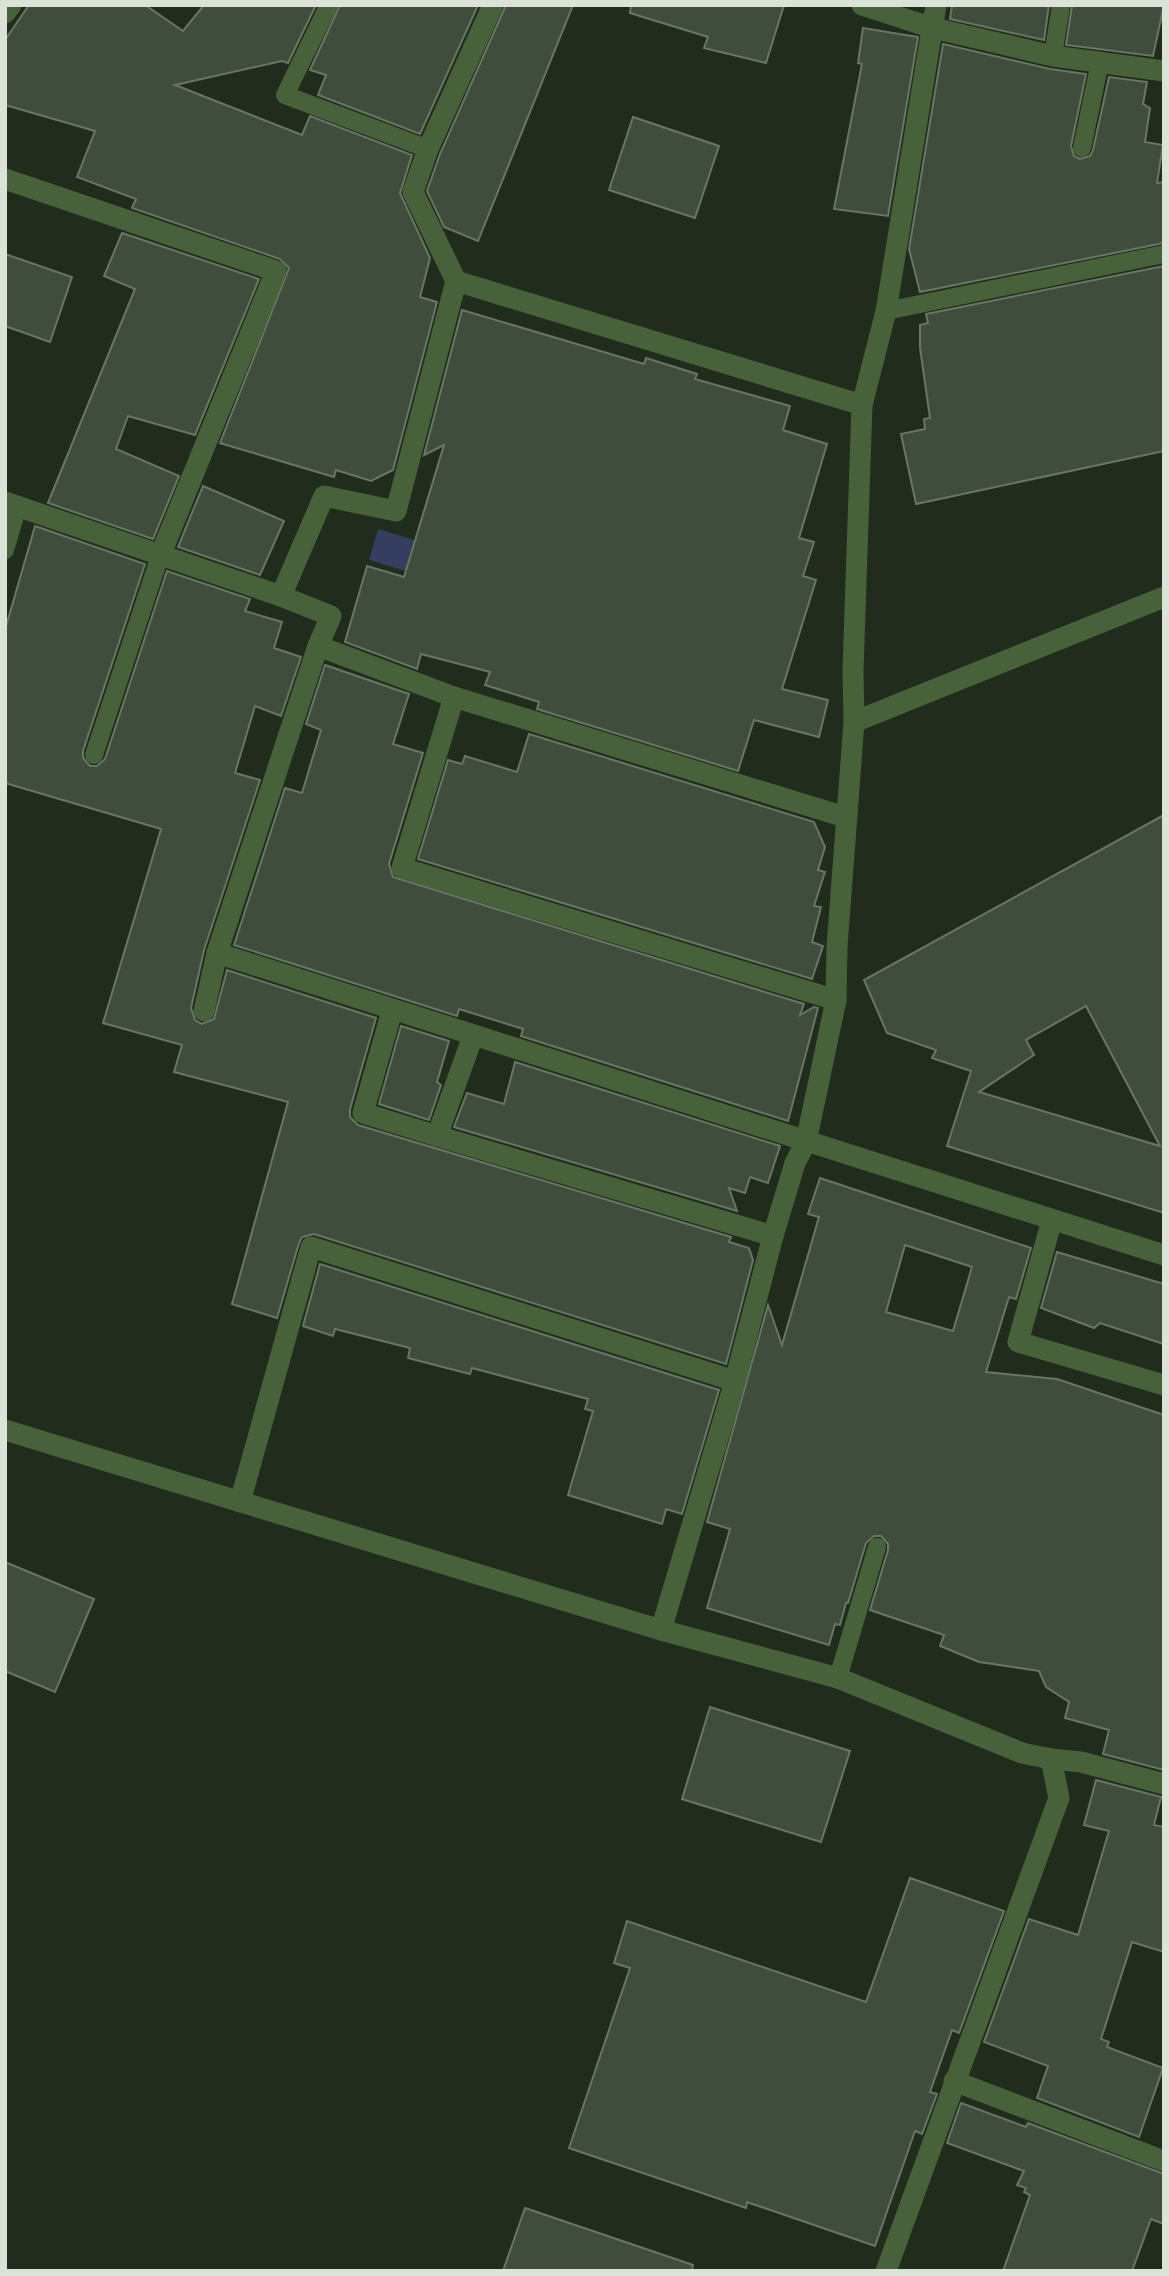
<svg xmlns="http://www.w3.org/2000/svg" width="1169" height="2276" font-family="Inter,sans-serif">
  <rect width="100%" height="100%" fill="#222c1d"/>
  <path fill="#353e61" d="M378,529L474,558L466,589L369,560Z"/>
  <g fill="#414d3c" stroke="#697664" stroke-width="2" fill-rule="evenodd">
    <path d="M29,5H145L183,31L204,5H316L288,63L282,61L175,85L302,135L310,116L412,155L400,193L430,258L420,297L437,302L393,470L371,481L336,470L334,477L220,443L289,268L280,259L132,208L136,199L77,177L95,131L5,105V40Z"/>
    <path d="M340,5H478L420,134L318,95L326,75L310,70Z"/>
    <path d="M506,5H573L478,241L444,227L427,191L440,154Z"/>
    <path d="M631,5H784L766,63L704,48L708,37L630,13Z"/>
    <path d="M952,5H1049L1044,40L950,19Z"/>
    <path d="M1072,5H1164L1153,56L1066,45Z"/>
    <path d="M863,28L918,37L888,216L834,209L862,64L858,63Z"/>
    <path d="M943,44L1050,69L1086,74L1071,146L1074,156L1080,159L1090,156L1093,150L1109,77L1147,82L1143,104L1150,108L1145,142L1163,145L1157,183L1164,182V243L920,292L909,249Z"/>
    <path d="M633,117L719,146L695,218L609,190Z"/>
    <path d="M122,233L259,279L195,435L128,416L116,449L179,476L153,539L48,503L135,289L104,276Z"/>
    <path d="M5,254L72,277L50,342L5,326Z"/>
    <path d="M1164,266V451L916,504L901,434L925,429L924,419L930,418L920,348V325L928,323L926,314Z"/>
    <path d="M462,310L644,364L646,358L697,374L695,379L790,406L783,430L827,444L799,538L814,542L803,576L816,580L782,689L828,700L819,737L754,720L738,771L537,709L539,702L485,685L490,672L421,654L417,669L345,642L367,566L404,577L444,445L424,455Z"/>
    <path d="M203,486L284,521L260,575L178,547Z"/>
    <path d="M35,526L145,564L83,751V758L90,766H97L105,759L167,571L250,599L245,611L282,622L274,648L301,657L281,716L255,706L235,773L260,780L204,950L191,1008L195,1020L202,1024L214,1019L227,970L376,1018L350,1109V1117L358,1125L731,1237L729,1242L749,1248L753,1260L726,1364L314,1234L302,1237L299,1243L277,1318L232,1304L288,1102L174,1072L182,1045L103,1023L161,829L5,783V630Z"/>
    <path d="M325,665L409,694L393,744L423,753L389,864L393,877L804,1004L800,1015L814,1007L818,1008L788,1121L521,1036L523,1029L459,1009L457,1016L234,945L285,788L302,793L321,730L306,724Z"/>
    <path d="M529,734L814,822L825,847L818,870L825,872L814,906L821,907L812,942L823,946L812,979L418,859L448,760L462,764L465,756L517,772Z"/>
    <path d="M1164,815V1213L947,1146L971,1071L932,1058L936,1050L887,1033L864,980ZM1086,1006L1160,1146L979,1092L1034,1055L1026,1040Z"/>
    <path d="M401,1026L449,1041L437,1082L441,1085L429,1120L379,1104Z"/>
    <path d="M515,1062L780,1146L768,1183L750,1177L745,1193L729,1188L737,1211L454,1127L467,1093L504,1104Z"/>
    <path d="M820,1178L1031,1248L1016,1299L1009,1297L986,1372L1057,1379L1164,1415V1770L1103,1754L1109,1730L1065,1718L1069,1702L1046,1687L1039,1671L979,1662L940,1646L944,1635L870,1610L888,1550V1544L881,1536H874L866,1543L848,1603H846L840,1625L835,1624L829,1645L707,1608L730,1529L707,1522L768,1305L782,1345L819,1217L808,1214ZM905,1245L972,1267L953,1331L886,1312Z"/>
    <path d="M1057,1252L1164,1284V1344L1100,1323L1094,1328L1041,1308Z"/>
    <path d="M320,1264L719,1390L682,1514L666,1509L662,1524L568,1495L593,1411L585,1409L588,1399L472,1368L470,1374L408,1358L410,1348L335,1329L333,1336L303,1326Z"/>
    <path d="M5,1562L94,1599L55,1692L5,1671Z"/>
    <path d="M710,1707L850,1751L821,1842L682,1799Z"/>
    <path d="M1096,1780L1161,1797L1154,1825L1164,1827V1952L1132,1942L1101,2039L1109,2042L1107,2047L1163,2068L1139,2137L1037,2098L1048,2066L984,2042L1029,1919L1078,1935L1109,1831L1084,1825Z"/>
    <path d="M910,1878L1004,1911L959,2033L952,2030L930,2092L937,2094L922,2134L915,2131L875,2246L747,2202L746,2208L569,2148L630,1968L614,1963L627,1921L866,2002Z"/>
    <path d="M961,2103L1026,2127L1028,2123L1164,2174V2224L1151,2219L1132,2271H1003L1030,2195L1024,2192L1026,2188L1017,2185L1024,2171L947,2143Z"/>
    <path d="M525,2208L693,2265L692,2271H503Z"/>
  </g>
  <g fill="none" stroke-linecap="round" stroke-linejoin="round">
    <g stroke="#47623a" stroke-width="18">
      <path d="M329,5L285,95L428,149"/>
      <path d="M1053,56L1061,5"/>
      <path d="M1082,148L1100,62"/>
      <path d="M886,311L1164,254"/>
      <path d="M5,550L18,506"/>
      <path d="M94,755L160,556"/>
      <path d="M838,1678L877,1547"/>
    </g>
    <g stroke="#47623a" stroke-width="21">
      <path d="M862,5L933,28L1053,56L1164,71"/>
      <path d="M5,13L11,5"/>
      <path d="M5,179L276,271L160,556"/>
      <path d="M456,281L413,192L428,149L493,5"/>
      <path d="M5,502L281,596L331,616L318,646L454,697L845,817"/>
      <path d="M281,596L324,496L396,511L456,281L862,405"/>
      <path d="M318,646L217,953L1164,1255"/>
      <path d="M454,697L402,868L836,1000"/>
      <path d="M854,722L1164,597"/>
      <path d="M204,1011L217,953"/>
      <path d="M392,1011L363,1113L437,1136"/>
      <path d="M473,1036L437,1136L773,1236"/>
      <path d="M1052,1220L1018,1342L1164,1385"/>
      <path d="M5,1430L661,1630L838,1678L1022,1753L1051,1759L1059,1798L886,2271"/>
      <path d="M240,1502L311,1247L735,1381"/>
      <path d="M661,1630L735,1381L773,1236L795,1163L806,1142L836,1000L837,947L854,722L853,670L862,405L886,311L936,5"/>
      <path d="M1051,1759L1081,1762L1164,1784"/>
      <path d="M954,2081L1164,2161"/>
    </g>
  </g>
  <rect width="1169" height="2276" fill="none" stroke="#dbe2d8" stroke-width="14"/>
</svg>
